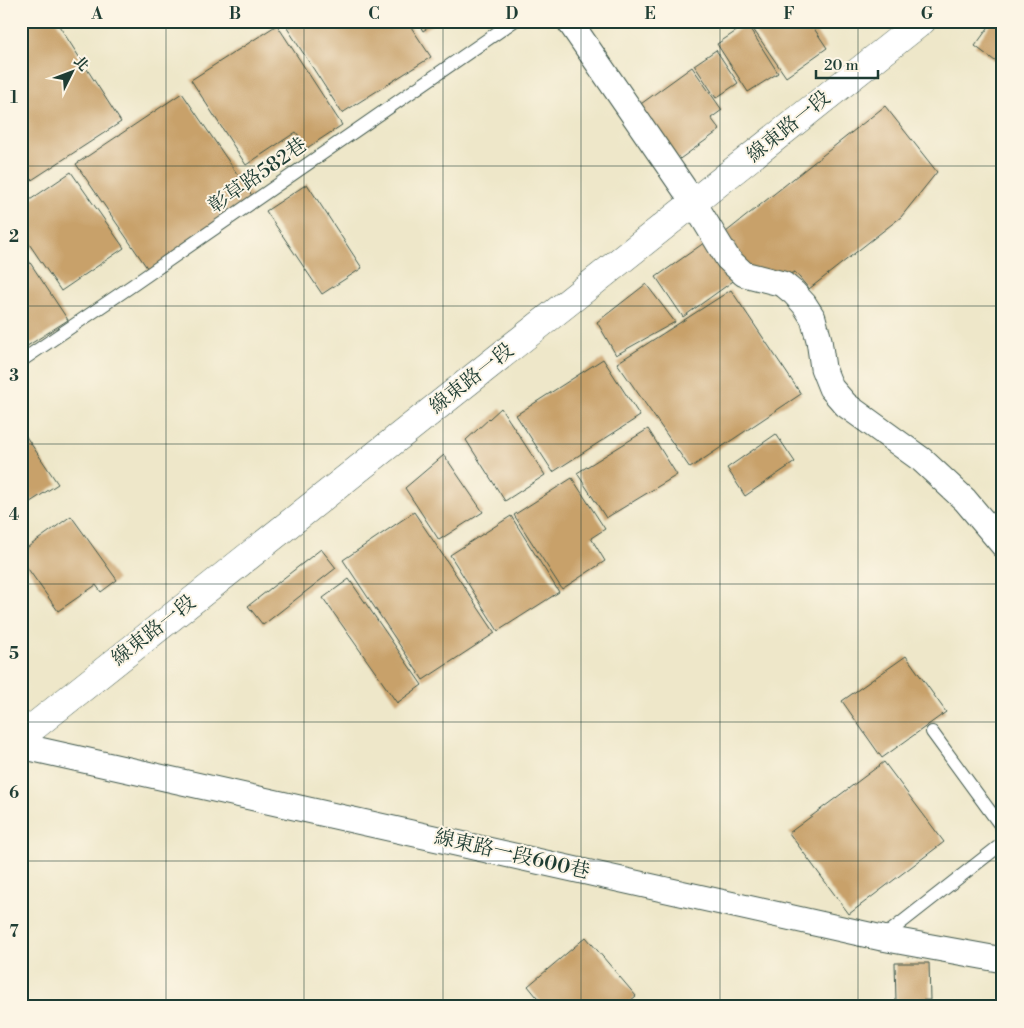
<svg xmlns="http://www.w3.org/2000/svg" width="1024" height="1028" font-family="'Libre Bodoni','Noto Serif TC',serif">
  <rect width="100%" height="100%" fill="#fcf5e5"/>
  <filter id="ink" filterUnits="userSpaceOnUse"><feTurbulence type="fractalNoise" baseFrequency=".02" numOctaves="2"/><feDisplacementMap in="SourceGraphic" scale="10" xChannelSelector="R" yChannelSelector="G"/><feConvolveMatrix kernelMatrix="1 2 1 2 8 2 1 2 1" color-interpolation-filters="sRGB"/></filter>
  <filter id="wash" filterUnits="userSpaceOnUse"><feTurbulence type="fractalNoise" baseFrequency=".0096" numOctaves="4" result="noise"/><feDisplacementMap in="SourceGraphic" scale="20" xChannelSelector="R" yChannelSelector="G"/><feGaussianBlur stdDeviation="1.12" result="paint"/><feColorMatrix in="noise" values="0 0 0 0 0 0 0 0 0 0 0 0 0 0 0 0 0 1.4 0 .05"/><feComposite in="paint" operator="in"/></filter>
  <g filter="url(#wash)">
    <rect width="100%" height="100%" fill="#eee7c9"/>
    <g id="blocks">
      <g fill="#c8a16b">
        <path d="M21,21H56L121,122L21,187Z"/>
        <path d="M299,21H407L431,57L342,113L287,28Z"/>
        <path d="M417,21H438L423,31Z"/>
        <path d="M757,21H809L827,48L786,77L751,26Z"/>
        <path d="M993,21H1003V67L975,46Z"/>
        <path d="M747,24L778,73L748,92L717,44Z"/>
        <path d="M277,25L342,125L307,148L296,132L246,165L191,80Z"/>
        <path d="M716,50L738,83L716,98L694,65Z"/>
        <path d="M692,67L722,110L711,118L720,130L677,161L638,106Z"/>
        <path d="M182,93L257,203L152,275L76,164Z"/>
        <path d="M885,106L937,172L901,217L809,289L795,272L778,278L750,273L721,236Z"/>
        <path d="M71,172L124,248L61,291L21,232V206Z"/>
        <path d="M307,184L362,268L322,294L266,211Z"/>
        <path d="M708,240L736,279L683,317L656,277Z"/>
        <path d="M21,249L68,320L21,350Z"/>
        <path d="M646,284L675,322L616,355L597,322Z"/>
        <path d="M731,290L801,394L690,468L617,363Z"/>
        <path d="M603,359L640,416L553,472L516,415Z"/>
        <path d="M501,408L545,475L505,501L466,440Z"/>
        <path d="M21,429L58,484L21,508Z"/>
        <path d="M648,429L677,475L606,518L577,473Z"/>
        <path d="M776,434L795,462L745,496L727,468Z"/>
        <path d="M444,455L483,512L439,540L405,488Z"/>
        <path d="M572,478L605,529L591,538L605,561L562,589L514,515Z"/>
        <path d="M414,512L495,633L423,680L343,560Z"/>
        <path d="M71,516L117,580L101,592L96,585L58,611L21,559V552Z"/>
        <path d="M511,516L559,592L498,631L450,555Z"/>
        <path d="M321,549L336,568L263,625L248,606Z"/>
        <path d="M349,579L422,685L397,703L323,598Z"/>
        <path d="M906,656L946,712L882,758L842,701Z"/>
        <path d="M884,762L944,842L849,914L789,833Z"/>
        <path d="M586,937L636,996L623,1007H545L528,986Z"/>
        <path d="M895,963H929L930,1000L896,1001Z"/>
      </g>
    </g>
  </g>
  <g filter="url(#ink)">
    <use href="#blocks" fill-opacity="0" stroke="#3e564a" stroke-width="1"/>
    <g fill="none" stroke-linecap="round" stroke-linejoin="round">
      <defs>
        <g id="service">
          <path d="M21,361L133,285L514,21"/>
          <path d="M932,732L1003,829"/>
          <path d="M883,937L1003,843"/>
        </g>
        <g id="minor">
          <path d="M569,21L694,203L728,259L744,274L783,284L794,293L804,304L813,318L819,340L823,368L831,388L846,405L922,460L965,500L1003,545"/>
          <path d="M21,746L882,938L1003,960"/>
        </g>
        <path id="secondary" d="M21,737L922,21"/>
      </defs>
      <use href="#service" stroke="#3e564a" stroke-width="14"/>
      <use href="#minor" stroke="#3e564a" stroke-width="27"/>
      <use href="#secondary" stroke="#3e564a" stroke-width="29"/>
      <use href="#service" stroke="#fff" stroke-width="12"/>
      <use href="#minor" stroke="#fff" stroke-width="25"/>
      <use href="#secondary" stroke="#fff" stroke-width="28"/>
    </g>
  </g>
  <path fill="none" stroke="#1f3d34" stroke-width="1" stroke-opacity="0.55" d="M166,21V1007M304,21V1007M443,21V1007M581,21V1007M720,21V1007M858,21V1007M21,166H1003M21,306H1003M21,444H1003M21,584H1003M21,722H1003M21,861H1003"/>
  <g text-anchor="middle" dominant-baseline="central" stroke-width="4" stroke-linejoin="round" paint-order="stroke">
    <g font-size="20" fill="#1f3d34" stroke="#fcf5e5">
      <text transform="translate(789 127) rotate(-39)">線東路一段</text>
      <text transform="translate(258 176) rotate(-35)">彰草路582巷</text>
      <text transform="translate(472 379) rotate(-38)">線東路一段</text>
      <text transform="translate(154 631) rotate(-38)">線東路一段</text>
      <text transform="translate(512 855) rotate(13)">線東路一段600巷</text>
    </g>
  </g>
  <rect width="1024" height="1028" fill="none" stroke="#fcf5e5" stroke-width="55"/>
  <g transform="translate(72 72) rotate(48)" stroke="#fcf5e5" stroke-width="4" paint-order="stroke">
  <path d="M0-4L9 19L0 12L-9 19Z" fill="#1f3d34"/>
  <text y="-8" font-size="14" font-weight="bold" text-anchor="middle" fill="#1f3d34">北</text>
  </g>
  <path d="M816 70v8h62v-8" fill="none" stroke="#1f3d34" stroke-width="2.5"/>
  <text x="824" y="70" font-size="15" fill="#1f3d34" stroke="#fcf5e5" stroke-width="4" paint-order="stroke">20 m</text>
  <rect x="28" y="28" width="968" height="972" fill="none" stroke="#1f3d34" stroke-width="2"/>
  <g font-size="16" text-anchor="middle" font-weight="bold" fill="#1f3d34">
    <text x="97" y="19">A</text>
    <text x="235" y="19">B</text>
    <text x="374" y="19">C</text>
    <text x="512" y="19">D</text>
    <text x="650" y="19">E</text>
    <text x="789" y="19">F</text>
    <text x="927" y="19">G</text>
    <text x="14" y="103">1</text>
    <text x="14" y="242">2</text>
    <text x="14" y="381">3</text>
    <text x="14" y="520">4</text>
    <text x="14" y="659">5</text>
    <text x="14" y="798">6</text>
    <text x="14" y="937">7</text>
  </g>
</svg>
